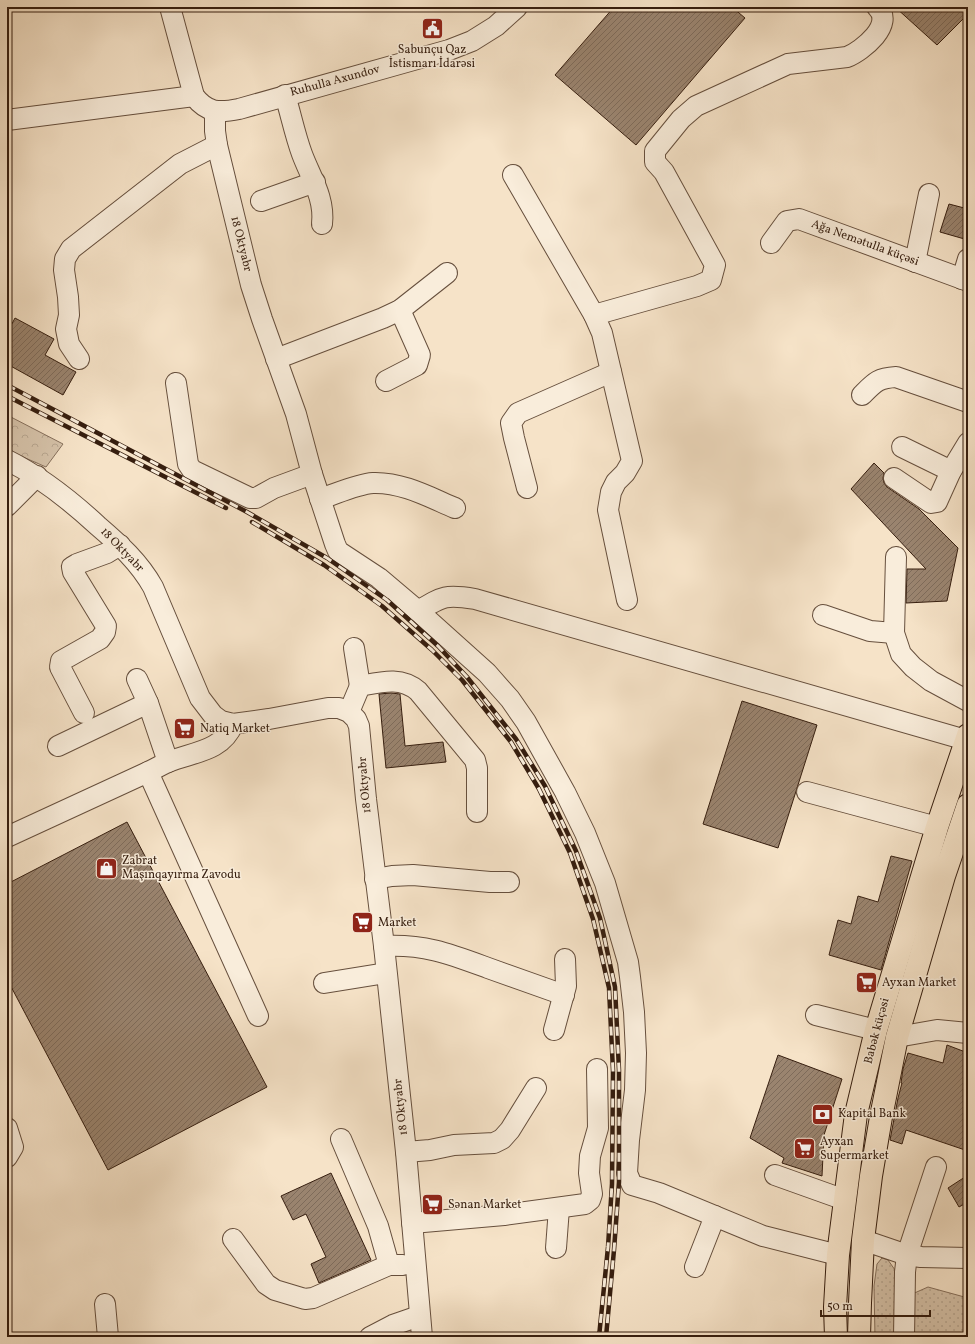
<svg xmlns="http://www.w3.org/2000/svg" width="975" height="1344" font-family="Vollkorn,serif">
  <defs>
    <pattern id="grass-dots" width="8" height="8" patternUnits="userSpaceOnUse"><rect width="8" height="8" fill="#d5c2a9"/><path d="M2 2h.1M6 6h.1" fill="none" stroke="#b7a690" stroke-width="1.8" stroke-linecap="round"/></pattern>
    <pattern id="forest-crowns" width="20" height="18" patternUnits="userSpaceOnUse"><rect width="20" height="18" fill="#d5c2a9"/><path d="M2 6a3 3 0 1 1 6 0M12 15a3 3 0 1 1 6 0" fill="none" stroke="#b7a690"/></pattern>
    <pattern id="building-hatch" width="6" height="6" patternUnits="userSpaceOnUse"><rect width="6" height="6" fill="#9a846f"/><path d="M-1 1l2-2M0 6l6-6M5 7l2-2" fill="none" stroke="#7e6b5a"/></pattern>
  </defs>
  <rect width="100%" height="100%" fill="#f6e3c8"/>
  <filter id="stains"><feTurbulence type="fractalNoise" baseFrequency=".005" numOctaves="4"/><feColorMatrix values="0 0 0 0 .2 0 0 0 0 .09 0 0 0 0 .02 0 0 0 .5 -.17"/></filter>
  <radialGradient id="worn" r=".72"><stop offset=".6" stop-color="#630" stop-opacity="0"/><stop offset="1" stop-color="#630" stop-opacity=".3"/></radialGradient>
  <g fill="url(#grass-dots)" stroke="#86705c">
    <path d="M882,1258L888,1260L895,1270L896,1337H875L874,1286L877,1264Z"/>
    <path d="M928,1287L968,1298V1337H909L910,1295Z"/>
  </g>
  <path fill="url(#forest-crowns)" stroke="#86705c" d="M7,415L63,444L46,467L7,450Z"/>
  <g fill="url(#building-hatch)" stroke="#361e0f">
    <path d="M614,7H732L745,18L636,145L555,75Z"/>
    <path d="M895,7H968V14L937,45Z"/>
    <path d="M949,204L968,209V240L940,232Z"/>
    <path d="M15,318L54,339L45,355L76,372L63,395L7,364V333Z"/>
    <path d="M874,463L884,473L883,478L884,483L887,487L919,509L958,548L947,601L906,603L907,569H926L851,489Z"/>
    <path d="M391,693L400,694L405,746L443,742L446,762L386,768L379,694Z"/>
    <path d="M742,701L817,725L778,848L703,824Z"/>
    <path d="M127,822L267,1087L108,1170L7,979V884Z"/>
    <path d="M891,856L912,861L881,970L829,955L838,920L851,924L858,896L878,902Z"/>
    <path d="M947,1045L968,1053V1151L906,1130L902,1144L890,1140L898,1098L902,1083H901L903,1069L908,1053L943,1063Z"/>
    <path d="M778,1055L842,1079L824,1135L822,1176L782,1163L784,1158L750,1138Z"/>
    <path d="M331,1173L371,1260L319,1283L311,1264L326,1257L306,1214L293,1220L281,1196Z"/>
    <path d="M968,1175V1202L959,1207L948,1188Z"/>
  </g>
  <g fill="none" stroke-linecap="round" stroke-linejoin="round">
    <defs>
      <g id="minor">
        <path d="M170,7L194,96C207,113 219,113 239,109L449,50L472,41L496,26L517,7"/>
        <path d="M285,95C291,115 295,135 302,154C311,178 325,198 322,224"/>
        <path d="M215,112V131L217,145L251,285L262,319L296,414L312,474L335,544L338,551L379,578L418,611L487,673L510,699L526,722L565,792L585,833L605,883L628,962L630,977L634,1012L636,1053L635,1090L629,1140L627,1173L632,1185L659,1193L763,1236L838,1255"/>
        <path d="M7,120L194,96"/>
        <path d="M513,175L594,315L602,333L632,461L625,473L616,482L611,492L608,510L627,600"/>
        <path d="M261,201L315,182"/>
        <path d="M771,243L787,221L799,219L968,281"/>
        <path d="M915,262L929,194"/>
        <path d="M962,279L968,259"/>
        <path d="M594,315L697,286L711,280L715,265L664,172L655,162V151L681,119L696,106L788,64L847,57C862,51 896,24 877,7"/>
        <path d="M79,359L69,344L66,329L69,315L68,297L64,270L65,259L71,249L180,164L217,145"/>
        <path d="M276,359L383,318L400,310L447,273"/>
        <path d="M386,381L417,365L420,355L400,310"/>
        <path d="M176,383L188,464L192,470L250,498H256L274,488L312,474"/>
        <path d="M862,395C875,382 878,378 896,377L968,402"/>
        <path d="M902,447L951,471"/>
        <path d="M7,460C41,477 70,500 98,526C119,544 139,562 153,587L200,698L213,715L221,721L233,724L269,719L328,708H339L349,712L356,719L359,726L366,799L384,946L406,1152L422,1337"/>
        <path d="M894,478L931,503L937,502L951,471L968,443"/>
        <path d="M527,488L514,438L511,423L518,413L611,372"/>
        <path d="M320,499C336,494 357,484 373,483C402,482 429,497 455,508"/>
        <path d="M7,506L37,476"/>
        <path d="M896,557L894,633L901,654L913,667L931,681L968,701"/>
        <path d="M418,611C443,596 446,594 475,599L966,740"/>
        <path d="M823,615L870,631L894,633"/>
        <path d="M354,648L360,686"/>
        <path d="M137,679L148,703L168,762"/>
        <path d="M349,712L360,686C381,682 401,676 418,691L475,760L477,768V812"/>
        <path d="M84,713L60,667L61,661L100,639L105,632L106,626L73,572L72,567L77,564L107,553L120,545"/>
        <path d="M233,724C222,752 192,752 168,762C161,765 155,769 148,772L258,1016"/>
        <path d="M58,746L148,703"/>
        <path d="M807,792L937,827"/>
        <path d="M7,837L148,772"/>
        <path d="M375,879L392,876L413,875L490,882H509"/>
        <path d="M384,946C425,944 450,954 488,968C513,977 538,986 564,995"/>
        <path d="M324,983L386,973"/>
        <path d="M816,1015L876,1030"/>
        <path d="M554,1030L566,986L565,959"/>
        <path d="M897,1037L937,1030L968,1033"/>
        <path d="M7,1128L13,1147L7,1157"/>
        <path d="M341,1139L378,1226L389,1265H403"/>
        <path d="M406,1152L430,1150L454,1145L494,1143L502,1139L510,1130L536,1088"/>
        <path d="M775,1175L845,1200"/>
        <path d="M412,1223L504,1215L585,1204L590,1200L592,1194L589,1173L590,1156L598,1128L597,1069"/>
        <path d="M233,1239L266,1284L275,1290L305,1299L313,1298L389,1265"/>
        <path d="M863,1240L907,1255L921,1257L968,1258"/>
        <path d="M556,1248L559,1208"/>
        <path d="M695,1267L715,1216"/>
        <path d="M105,1304L108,1337"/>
        <path d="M370,1337L393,1325L419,1316"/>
        <path d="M904,1337L905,1272L907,1255L936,1167"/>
      </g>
      <g id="major">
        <path d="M836,1337L835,1307L838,1255L856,1114L876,1030L937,827L968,735"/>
        <path d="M859,1337L860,1303L863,1240L871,1176L881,1117L897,1037L944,876L968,805"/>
      </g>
    </defs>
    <use href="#minor" stroke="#664f3d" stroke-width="22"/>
    <use href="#major" stroke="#361e0f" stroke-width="24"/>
    <use href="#minor" stroke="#f9eddb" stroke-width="20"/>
    <use href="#major" stroke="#f6e3c8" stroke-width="22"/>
    <defs>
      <g id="rail">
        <path d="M7,385L247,512L327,558L387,600L438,646L467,677L516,739L545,786L576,851L600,918L615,987L619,1070V1182L614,1250L606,1337"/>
        <path d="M7,396L226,508"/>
        <path d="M252,522L324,565L382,606L432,650L462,680L511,742L539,789L570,853L593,919L609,988L613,1071L612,1184L608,1247L599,1337"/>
      </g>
    </defs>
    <use href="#rail" stroke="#361e0f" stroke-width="4.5"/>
    <use href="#rail" stroke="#f9eddb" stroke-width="3" stroke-dasharray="9" stroke-linecap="butt"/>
  </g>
  <defs>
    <symbol id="civic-square" viewBox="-11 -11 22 22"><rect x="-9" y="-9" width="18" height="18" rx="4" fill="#8f2418" stroke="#f9eddb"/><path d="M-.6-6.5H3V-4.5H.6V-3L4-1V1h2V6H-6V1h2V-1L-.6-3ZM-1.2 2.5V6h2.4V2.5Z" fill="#fff"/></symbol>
    <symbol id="supermarket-square" viewBox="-11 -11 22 22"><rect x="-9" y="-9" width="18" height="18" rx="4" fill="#8f2418" stroke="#f9eddb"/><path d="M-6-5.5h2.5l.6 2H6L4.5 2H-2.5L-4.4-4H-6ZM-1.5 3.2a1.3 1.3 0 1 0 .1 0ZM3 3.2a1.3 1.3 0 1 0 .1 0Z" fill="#fff"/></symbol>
    <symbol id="shop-square" viewBox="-11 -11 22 22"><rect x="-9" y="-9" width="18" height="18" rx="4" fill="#8f2418" stroke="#f9eddb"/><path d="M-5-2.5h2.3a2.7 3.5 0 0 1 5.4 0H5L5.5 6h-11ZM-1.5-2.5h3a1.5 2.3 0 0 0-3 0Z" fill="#fff"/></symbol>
    <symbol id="bank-square" viewBox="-11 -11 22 22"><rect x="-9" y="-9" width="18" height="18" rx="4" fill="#8f2418" stroke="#f9eddb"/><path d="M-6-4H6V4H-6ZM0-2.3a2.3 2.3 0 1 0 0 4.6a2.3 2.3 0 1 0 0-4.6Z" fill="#fff"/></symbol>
  </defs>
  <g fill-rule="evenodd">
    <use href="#civic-square" x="420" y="16" width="25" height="25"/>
    <use href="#supermarket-square" x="172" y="716" width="25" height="25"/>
    <use href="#shop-square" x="94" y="856" width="25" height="25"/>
    <use href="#supermarket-square" x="350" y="910" width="25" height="25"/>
    <use href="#supermarket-square" x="854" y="970" width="25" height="25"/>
    <use href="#bank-square" x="810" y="1102" width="25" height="25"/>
    <use href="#supermarket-square" x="792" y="1136" width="25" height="25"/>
    <use href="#supermarket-square" x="420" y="1192" width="25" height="25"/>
  </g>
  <g text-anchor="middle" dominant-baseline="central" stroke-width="3" stroke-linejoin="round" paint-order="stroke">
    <g font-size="12" fill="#361e0f" stroke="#f9eddb" text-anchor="start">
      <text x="432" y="50" text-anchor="middle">Sabunçu Qaz<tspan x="432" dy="14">İstismarı İdarəsi</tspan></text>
      <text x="200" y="729">Natiq Market</text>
      <text x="122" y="861">Zabrat<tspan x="122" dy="14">Maşınqayırma Zavodu</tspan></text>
      <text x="378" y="923">Market</text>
      <text x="882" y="983">Ayxan Market</text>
      <text x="838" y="1114">Kapital Bank</text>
      <text x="820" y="1142">Ayxan<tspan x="820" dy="14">Supermarket</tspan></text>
      <text x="448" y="1205">Sənan Market</text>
    </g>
    <g font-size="12" fill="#361e0f" stroke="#f9eddb">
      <text transform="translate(335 81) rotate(-15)">Ruhulla Axundov</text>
      <text transform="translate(865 243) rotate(20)">Ağa Nemətulla küçəsi</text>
      <text transform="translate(241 244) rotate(76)">18 Oktyabr</text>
      <text transform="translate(122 550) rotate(46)">18 Oktyabr</text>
      <text transform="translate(365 785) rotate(-95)">18 Oktyabr</text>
      <text transform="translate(877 1031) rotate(-75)">Babək küçəsi</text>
      <text transform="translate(401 1107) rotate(-96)">18 Oktyabr</text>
    </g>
  </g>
  <rect width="975" height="1344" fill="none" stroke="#f6e3c8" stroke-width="24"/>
  <rect x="8" y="8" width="959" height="1328" fill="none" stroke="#361e0f" stroke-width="2"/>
  <rect x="12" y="12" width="951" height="1320" fill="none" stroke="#361e0f"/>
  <path d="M821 1310v6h109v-6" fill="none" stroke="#361e0f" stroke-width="2"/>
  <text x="827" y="1310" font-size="12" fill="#361e0f" stroke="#f9eddb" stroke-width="3" paint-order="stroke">50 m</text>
  <rect width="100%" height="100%" filter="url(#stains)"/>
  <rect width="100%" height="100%" fill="url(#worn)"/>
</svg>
